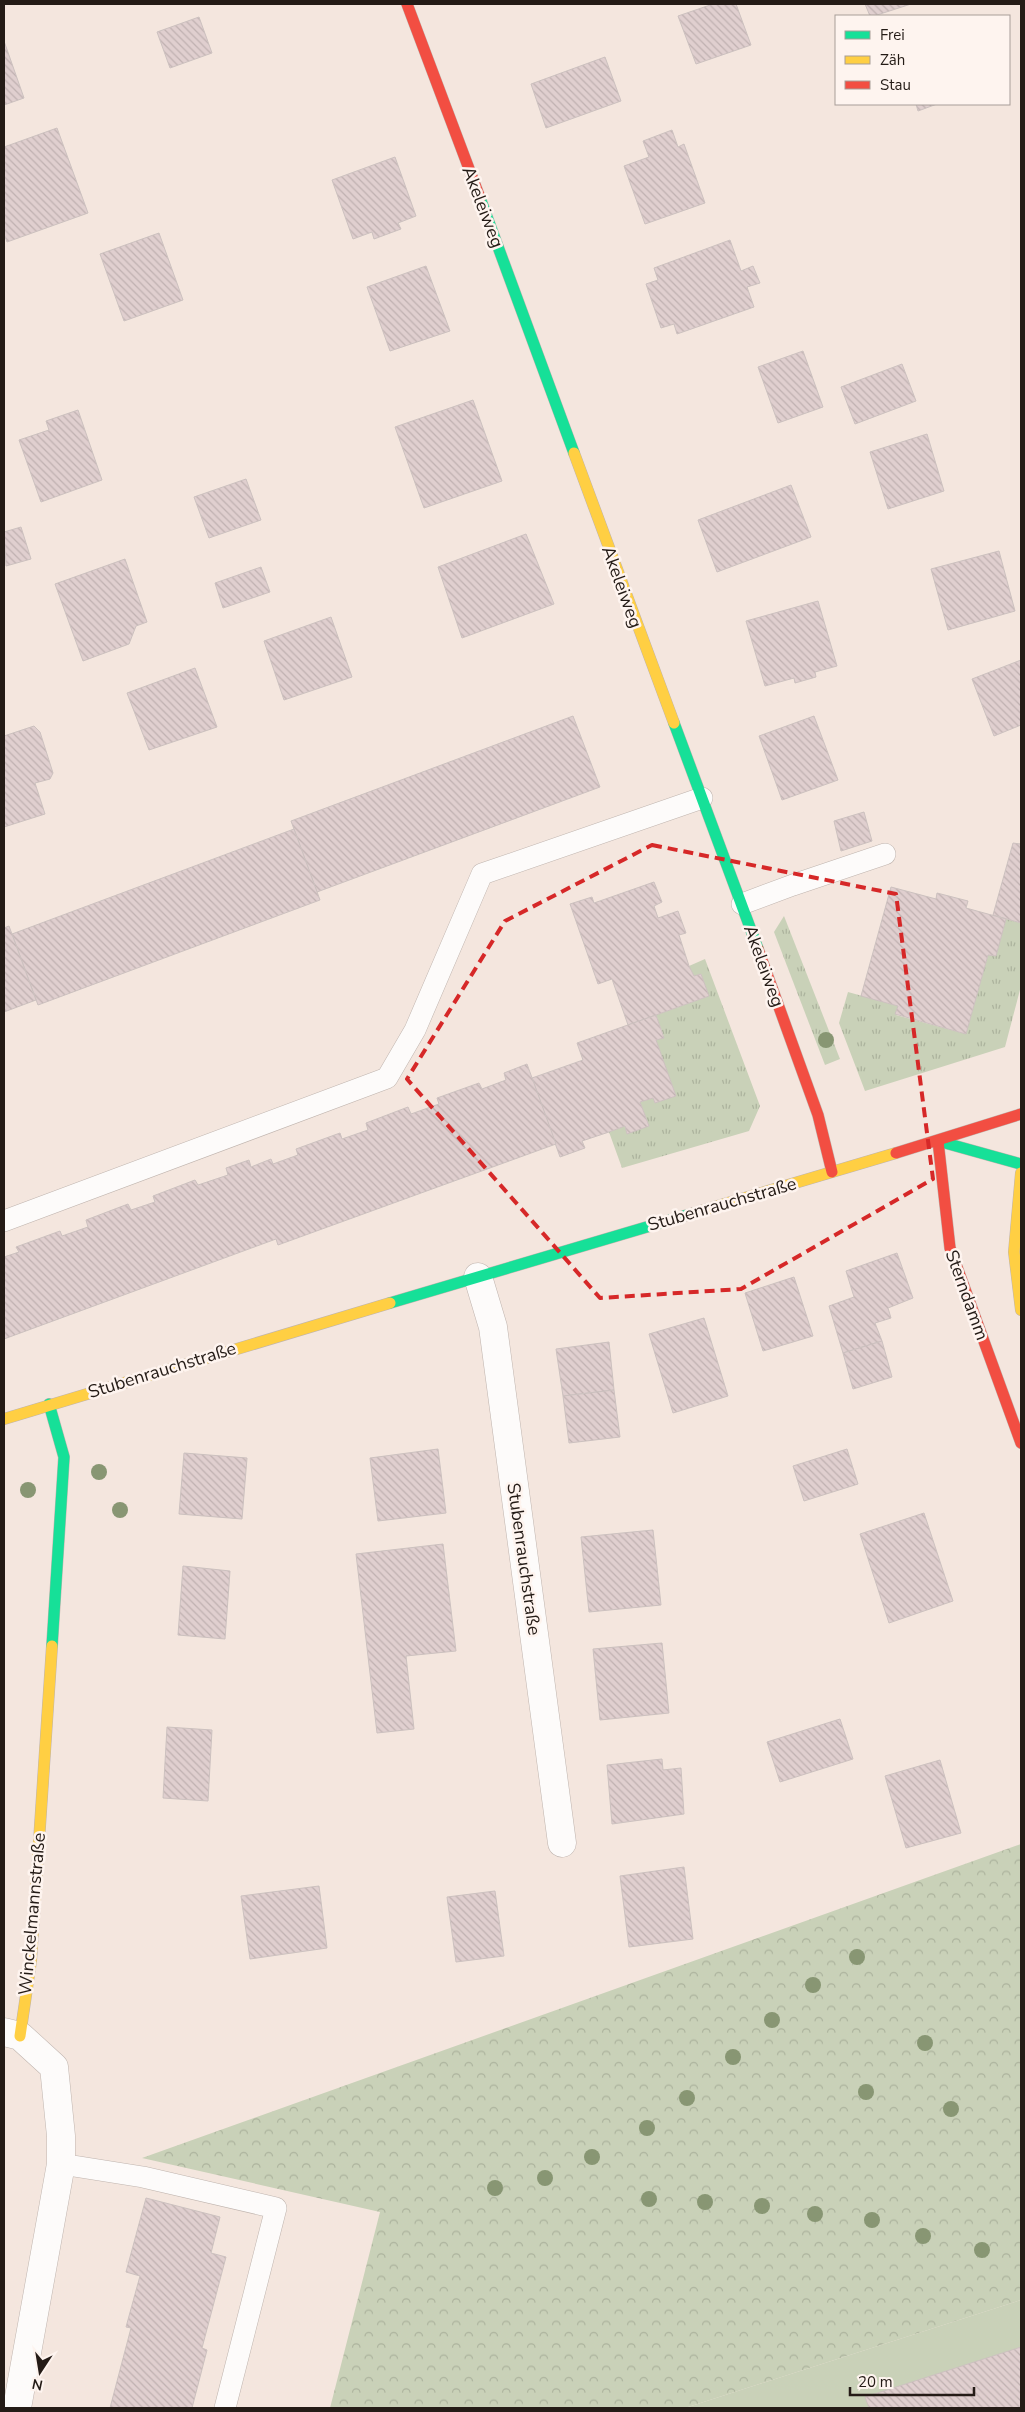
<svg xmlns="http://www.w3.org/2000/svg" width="1025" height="2412" font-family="'Nunito Sans',sans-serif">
  <defs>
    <pattern id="grass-tufts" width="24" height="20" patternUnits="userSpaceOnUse" patternTransform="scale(1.25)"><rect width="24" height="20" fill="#c9d1b8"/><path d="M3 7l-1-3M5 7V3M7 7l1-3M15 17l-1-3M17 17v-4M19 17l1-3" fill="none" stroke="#acb39d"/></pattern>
    <pattern id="park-crowns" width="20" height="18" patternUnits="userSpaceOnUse" patternTransform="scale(1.25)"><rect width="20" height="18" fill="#c9d1b8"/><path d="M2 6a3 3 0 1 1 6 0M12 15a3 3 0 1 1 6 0" fill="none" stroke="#acb39d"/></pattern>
    <pattern id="building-back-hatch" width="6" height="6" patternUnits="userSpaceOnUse" patternTransform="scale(1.25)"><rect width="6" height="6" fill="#e0cfcf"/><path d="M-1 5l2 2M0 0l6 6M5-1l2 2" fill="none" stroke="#c0b1b1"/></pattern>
  </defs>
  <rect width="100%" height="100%" fill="#f4e6de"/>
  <g fill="url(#grass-tufts)">
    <path d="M784,916L840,1059L825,1065L774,932Z"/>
    <path d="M1006,919L1021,923V986L1005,1047L865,1091L839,1023L848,992L898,1006L896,1015L966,1034L988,955L996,956Z"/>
    <path d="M705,959L760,1106L749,1131L622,1168L609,1132L625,1126L627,1133L649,1126L640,1102L653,1098L655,1103L676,1096L656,1040L664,1037L656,1015L709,996L701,974L694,976L689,966Z"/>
  </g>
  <path fill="url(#park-crowns)" d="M1021,1844V2300L685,2408H330L380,2212L142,2158Z"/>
  <path fill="#c9d1b8" d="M1021,2300V2408H685Z"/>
  <g fill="url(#building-back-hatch)" stroke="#ccc1bf">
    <path d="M713,4H736L751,45L696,64L678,16Z"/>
    <path d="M865,4H911L874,16H870Z"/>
    <path d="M199,17L212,53L170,68L157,32Z"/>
    <path d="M4,41L24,98L4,105Z"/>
    <path d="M605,57L621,101L546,128L531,84Z"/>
    <path d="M916,104H937L918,111Z"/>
    <path d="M57,128L88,213L7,242L4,234V147Z"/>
    <path d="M672,130L678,147L684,144L705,203L645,224L624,166L649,157L643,141Z"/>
    <path d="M395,157L416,216L398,223L401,229L374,239L372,232L353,239L332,180Z"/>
    <path d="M159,233L183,300L124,321L100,254Z"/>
    <path d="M730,240L741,271L753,266L760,283L747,287L754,307L677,334L674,324L661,328L646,284L658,280L654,268Z"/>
    <path d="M426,266L450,331L390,351L367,287Z"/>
    <path d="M803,351L823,407L778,423L758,367Z"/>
    <path d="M902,364L916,401L855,424L841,387Z"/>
    <path d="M473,400L502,481L424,508L395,427Z"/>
    <path d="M78,410L102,480L41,502L19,440L49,430L46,421Z"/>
    <path d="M927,434L944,491L888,509L870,452Z"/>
    <path d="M246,479L261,520L209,538L194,497Z"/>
    <path d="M791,485L811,537L717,572L698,520Z"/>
    <path d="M21,527L31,559L6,566L4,532Z"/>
    <path d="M526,534L554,604L462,638L438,567Z"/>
    <path d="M999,551L1015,611L948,630L931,569Z"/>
    <path d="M125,559L147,622L136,626L129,644L83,661L55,584Z"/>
    <path d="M261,567L270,592L223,608L215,583Z"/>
    <path d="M818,601L837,666L815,672L816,677L795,683L794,678L765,686L746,621Z"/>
    <path d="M331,617L352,677L284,700L264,641Z"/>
    <path d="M1021,660V725L994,736L972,679Z"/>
    <path d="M195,668L217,727L149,750L127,693Z"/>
    <path d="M573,716L600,787L317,892L291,821Z"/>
    <path d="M814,716L838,780L782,800L759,736Z"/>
    <path d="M34,726L40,732L53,773L50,779L35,783L45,814L4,827V736Z"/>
    <path d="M864,812L872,841L841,851L834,821Z"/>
    <path d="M294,829L320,900L38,1005L12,934Z"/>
    <path d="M1021,841V923L993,915L1013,843L1020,844Z"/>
    <path d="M654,882L662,902L654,906L658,918L678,911L686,933L679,935L689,966L694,976L701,974L709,996L628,1025L612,979L598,984L570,904L592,897L594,903Z"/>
    <path d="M891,887L936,899L937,893L968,901L966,908L1006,919L996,956L988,955L966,1034L895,1014L898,1006L861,996Z"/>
    <path d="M9,926L36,1000L4,1012V928Z"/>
    <path d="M656,1015L664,1038L656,1040L676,1096L655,1103L653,1098L640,1102L649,1126L627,1134L625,1126L609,1132L582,1141L585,1148L560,1157L532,1078L583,1060L577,1043Z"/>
    <path d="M527,1064L556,1144L278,1245L276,1239L4,1339V1257L19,1252L16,1247L60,1231L62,1236L88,1227L86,1220L128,1204L131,1210L155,1202L153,1196L195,1180L198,1185L228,1175L226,1168L249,1160L251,1167L271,1159L273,1164L298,1155L296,1149L340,1133L342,1139L368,1130L366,1123L408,1107L411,1114L439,1104L437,1098L479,1083L482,1089L506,1080L504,1073Z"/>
    <path d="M897,1253L913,1298L888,1308L891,1318L875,1323L882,1341L843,1353L829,1306L854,1297L846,1271Z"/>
    <path d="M794,1277L813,1336L763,1351L745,1293Z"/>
    <path d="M704,1318L728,1396L673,1413L649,1334Z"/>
    <path d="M882,1341L892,1377L853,1389L843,1353Z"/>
    <path d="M609,1342L614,1390L563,1396L556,1349Z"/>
    <path d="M614,1390L620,1437L569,1443L563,1396Z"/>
    <path d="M438,1449L446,1513L378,1521L370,1458Z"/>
    <path d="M847,1449L858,1484L804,1501L793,1466Z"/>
    <path d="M184,1453L247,1458L242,1519L179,1514Z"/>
    <path d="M924,1513L953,1601L889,1623L860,1534Z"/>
    <path d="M653,1530L661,1605L589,1612L581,1537Z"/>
    <path d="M443,1544L456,1651L406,1656L414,1729L377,1733L356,1554Z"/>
    <path d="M183,1566L230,1571L225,1639L178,1635Z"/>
    <path d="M662,1643L669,1713L600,1720L593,1649Z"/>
    <path d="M840,1719L853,1759L780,1782L767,1742Z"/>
    <path d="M167,1727L212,1730L208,1801L163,1798Z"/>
    <path d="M662,1759L663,1770L681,1768L684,1814L612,1824L607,1765Z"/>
    <path d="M940,1760L961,1833L906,1848L885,1776Z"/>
    <path d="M684,1867L693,1939L629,1947L620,1876Z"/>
    <path d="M319,1886L327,1948L250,1959L241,1896Z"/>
    <path d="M495,1891L504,1956L456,1962L447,1897Z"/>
    <path d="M146,2198L220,2217L211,2253L226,2257L202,2348L207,2350L192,2408H110L131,2328L126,2327L140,2276L126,2272Z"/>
    <path d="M1021,2347V2408H869L865,2397Z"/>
  </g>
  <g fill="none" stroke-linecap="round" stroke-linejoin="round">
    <defs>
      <g id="lane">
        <path d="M742,904L793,885L885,854"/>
        <path d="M4,1221L387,1078L415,1030L482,874L702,798"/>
        <path d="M61,2164L143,2177L276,2208L225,2408"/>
      </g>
      <g id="street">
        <path d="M478,1277L493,1327L562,1843"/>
        <path d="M4,2032L20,2036L54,2067L61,2136V2164L17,2408"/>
      </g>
      <g id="fast">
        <path d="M480,198L574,453"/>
        <path d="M674,723L758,949"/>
        <path d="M938,1141L1021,1164"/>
        <path d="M390,1303L694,1213"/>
        <path d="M49,1404L64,1457L52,1646"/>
      </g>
      <g id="slow">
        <path d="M574,453L674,723"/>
        <path d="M1021,1173L1014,1252L1021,1310"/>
        <path d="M694,1213L896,1153"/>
        <path d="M4,1419L390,1303"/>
        <path d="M20,2036L31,1961L52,1646"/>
      </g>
      <g id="jam">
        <path d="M407,4L480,198"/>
        <path d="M758,949L818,1115L832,1172"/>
        <path d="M938,1141L950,1248L1021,1443"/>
        <path d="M896,1153L1021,1114"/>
      </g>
    </defs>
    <use href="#lane" stroke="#bfb4ae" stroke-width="22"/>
    <use href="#street" stroke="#bfb4ae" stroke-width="29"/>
    <use href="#fast" stroke="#bfb4ae" stroke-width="12"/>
    <use href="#slow" stroke="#bfb4ae" stroke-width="12"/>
    <use href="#jam" stroke="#bfb4ae" stroke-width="12"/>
    <use href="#lane" stroke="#fdfbfa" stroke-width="21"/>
    <use href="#street" stroke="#fdfbfa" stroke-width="28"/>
    <use href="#fast" stroke="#16e098" stroke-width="11"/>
    <use href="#slow" stroke="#ffcf43" stroke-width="11"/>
    <use href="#jam" stroke="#f24e42" stroke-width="11"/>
  </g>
  <g fill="#889673">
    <circle cx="826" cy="1040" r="8"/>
    <circle cx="99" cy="1472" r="8"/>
    <circle cx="28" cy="1490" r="8"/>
    <circle cx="120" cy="1510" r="8"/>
    <circle cx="857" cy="1957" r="8"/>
    <circle cx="813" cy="1985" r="8"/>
    <circle cx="772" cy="2020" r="8"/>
    <circle cx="925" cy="2043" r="8"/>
    <circle cx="733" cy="2057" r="8"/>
    <circle cx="866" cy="2092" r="8"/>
    <circle cx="687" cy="2098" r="8"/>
    <circle cx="951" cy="2109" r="8"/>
    <circle cx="647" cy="2128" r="8"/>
    <circle cx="592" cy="2157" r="8"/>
    <circle cx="545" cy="2178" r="8"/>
    <circle cx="495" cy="2188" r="8"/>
    <circle cx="649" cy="2199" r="8"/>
    <circle cx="705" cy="2202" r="8"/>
    <circle cx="762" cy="2206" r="8"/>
    <circle cx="815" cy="2214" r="8"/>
    <circle cx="872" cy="2220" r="8"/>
    <circle cx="923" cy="2236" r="8"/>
    <circle cx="982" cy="2250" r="8"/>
  </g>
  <path fill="none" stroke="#d62828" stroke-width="4" stroke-dasharray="10 6" stroke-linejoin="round" d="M652,845L896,894L933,1179L741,1289L600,1298L407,1079L505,921Z"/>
  <g text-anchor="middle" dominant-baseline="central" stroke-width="5" stroke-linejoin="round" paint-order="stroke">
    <g font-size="18" fill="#241b16" stroke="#fef4ef">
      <text transform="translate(483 207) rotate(69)">Akeleiweg</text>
      <text transform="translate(622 587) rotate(70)">Akeleiweg</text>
      <text transform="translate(764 966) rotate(70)">Akeleiweg</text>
      <text transform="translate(722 1204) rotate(-16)">Stubenrauchstraße</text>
      <text transform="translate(967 1295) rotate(70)">Sterndamm</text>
      <text transform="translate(162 1370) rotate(-17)">Stubenrauchstraße</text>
      <text transform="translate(524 1559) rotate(82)">Stubenrauchstraße</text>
      <text transform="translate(32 1914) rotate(-85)">Winckelmannstraße</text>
    </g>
  </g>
  <rect width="1025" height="2412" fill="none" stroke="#241b16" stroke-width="10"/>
  <rect x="835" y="15" width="175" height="90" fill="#fef4ef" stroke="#a79d98"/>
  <rect x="845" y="31" width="25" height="8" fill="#16e098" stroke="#a79d98"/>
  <text x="880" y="40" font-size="15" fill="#241b16">Frei</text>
  <rect x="845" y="56" width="25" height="8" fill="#ffcf43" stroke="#a79d98"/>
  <text x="880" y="65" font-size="15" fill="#241b16">Zäh</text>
  <rect x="845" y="81" width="25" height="8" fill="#f24e42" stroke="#a79d98"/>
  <text x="880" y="90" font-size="15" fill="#241b16">Stau</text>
  <g transform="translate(40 2372) rotate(192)" stroke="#fef4ef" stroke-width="4" paint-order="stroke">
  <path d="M0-4L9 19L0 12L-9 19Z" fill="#241b16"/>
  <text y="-8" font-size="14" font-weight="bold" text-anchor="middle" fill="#241b16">N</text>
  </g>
  <path d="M850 2387v8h124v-8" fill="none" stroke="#241b16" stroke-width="2.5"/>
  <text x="858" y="2387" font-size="15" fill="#241b16" stroke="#fef4ef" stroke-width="4" paint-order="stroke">20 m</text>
</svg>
